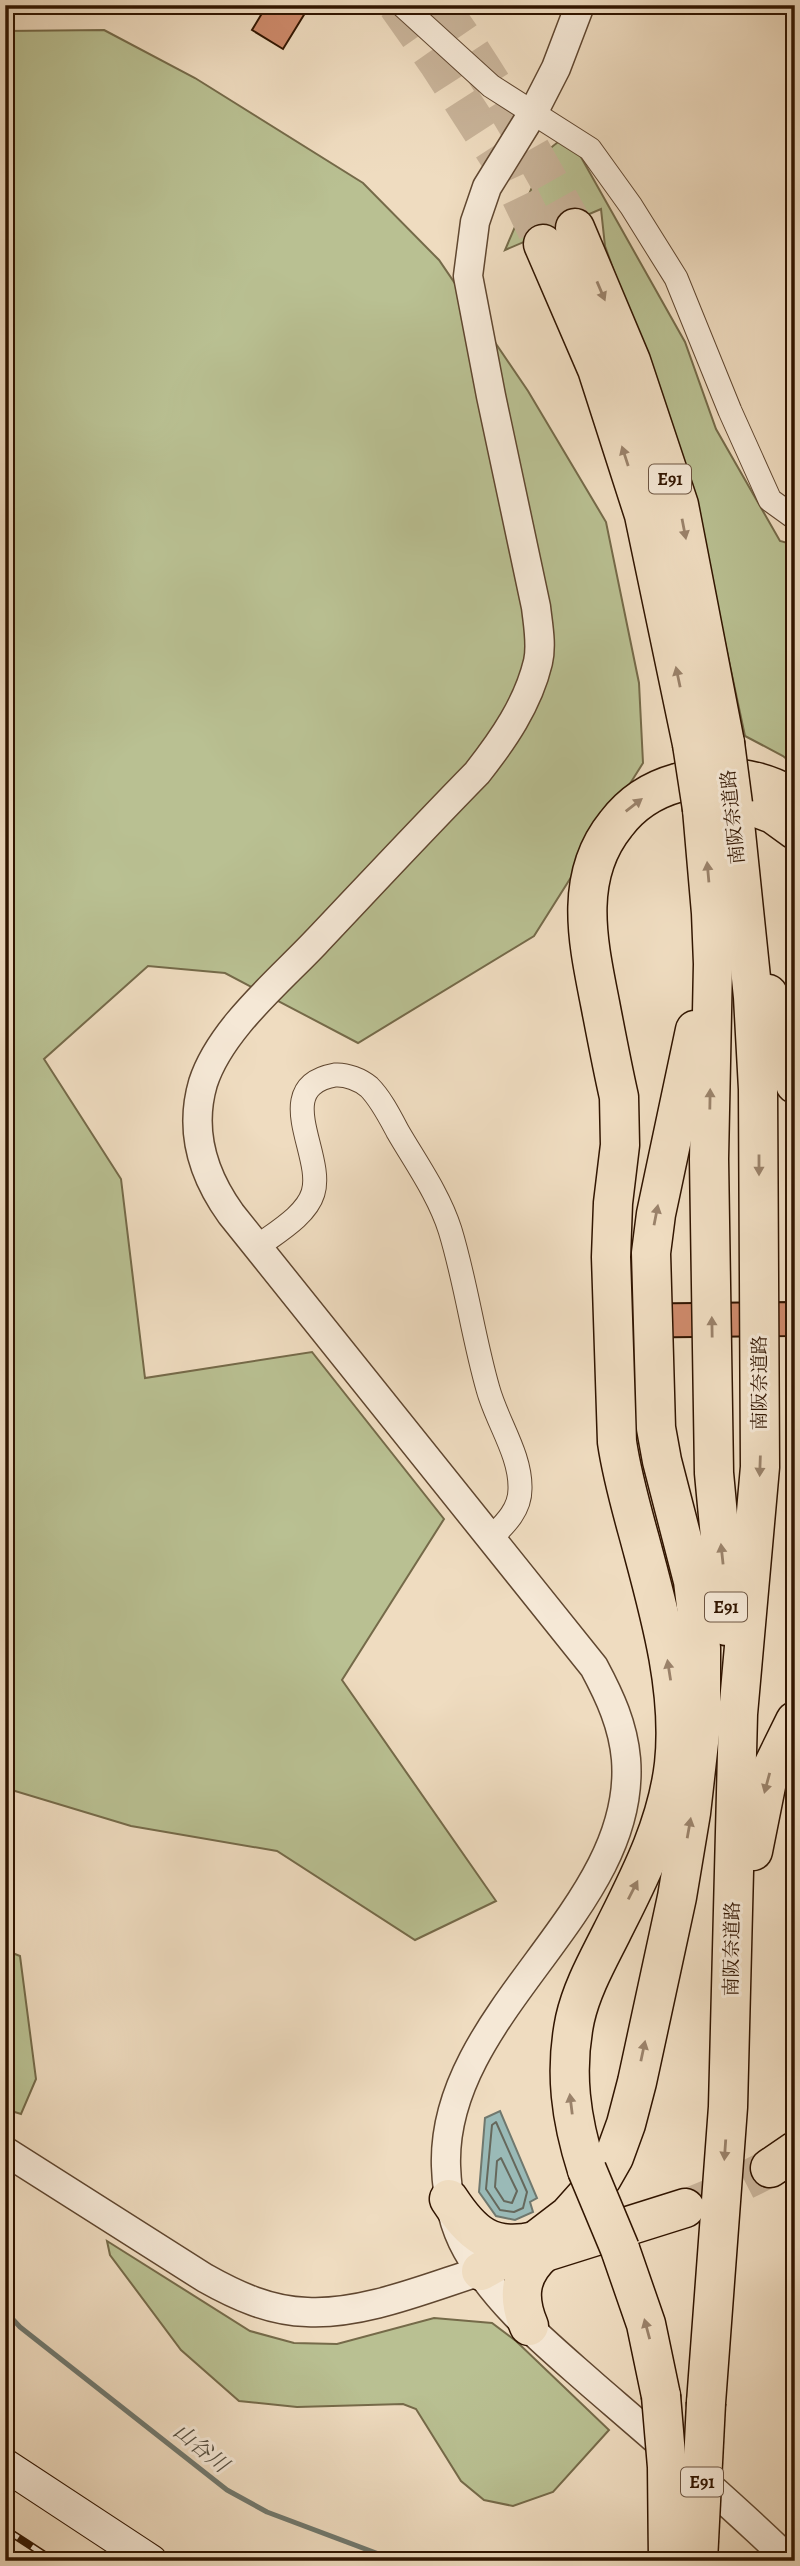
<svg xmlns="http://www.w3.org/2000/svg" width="800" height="2566" font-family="Alegreya,'Noto Serif JP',serif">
  <rect width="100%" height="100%" fill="#efdcc0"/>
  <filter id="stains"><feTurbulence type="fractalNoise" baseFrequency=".00286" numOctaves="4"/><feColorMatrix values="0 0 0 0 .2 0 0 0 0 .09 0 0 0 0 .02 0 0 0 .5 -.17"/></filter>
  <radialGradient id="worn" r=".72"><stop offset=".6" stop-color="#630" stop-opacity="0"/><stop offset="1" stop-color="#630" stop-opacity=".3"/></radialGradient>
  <g fill="#b9c092" stroke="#756a49" stroke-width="2">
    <path d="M104,30L195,78L363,183L439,260L528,391L606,522L639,683L643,763L534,936L358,1043L225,973L148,966L44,1059L121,1179L145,1378L312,1352L444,1519L342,1680L496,1901L415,1940L277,1851L131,1826L5,1788V31Z"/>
    <path d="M568,134L685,342L716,429L780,541L795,545V766L783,756L745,736L693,493L605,246L601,209L505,250L548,150Z"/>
    <path d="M5,1950L20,1956L36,2079L21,2114L5,2109Z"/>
    <path d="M107,2241L250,2331L294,2343L337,2344L434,2318L492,2323L516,2341L609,2430L553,2492L513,2506L484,2500L461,2481L416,2409L403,2404L297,2407L239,2401L181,2350L110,2255Z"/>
  </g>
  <path fill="#9abab7" stroke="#70786e" stroke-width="2" d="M500,2111L537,2198L530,2202L533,2212L515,2220L496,2216L479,2192L485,2118Z"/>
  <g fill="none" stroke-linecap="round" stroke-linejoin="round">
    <g stroke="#66685c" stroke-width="2">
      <path d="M496,2122L527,2192L523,2208L514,2212L500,2210L486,2189L492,2125Z"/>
      <path d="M501,2158L517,2191L512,2203L504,2201L495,2187L497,2161Z"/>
    </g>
    <g stroke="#70786e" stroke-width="5">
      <path d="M5,2311L20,2327L227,2490L267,2512L384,2556L405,2561"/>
      <path d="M448,2561L455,2558L458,2561"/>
    </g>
  </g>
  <g fill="#ce8a6b" stroke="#311500" stroke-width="2">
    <path d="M267,5H310L283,49L252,30Z"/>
    <path d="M795,1302V1336L605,1338L604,1304Z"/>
  </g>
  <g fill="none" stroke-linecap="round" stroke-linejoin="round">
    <g stroke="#c9b49a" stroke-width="38" stroke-dasharray="38 19" stroke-linecap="butt">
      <path d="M397,5L437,62L510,175L543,244"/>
      <path d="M439,5C491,76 533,152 575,228"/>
      <path d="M693,2205L715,2196L770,2168"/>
    </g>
    <defs>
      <g id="minor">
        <path d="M402,5L491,86L590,149L631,206L676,278L730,411L770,500L795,518"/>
        <path d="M257,1247C275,1233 306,1216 313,1193C325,1155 269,1087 335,1075C346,1074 361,1080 369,1087C381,1099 390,1117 398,1132C416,1163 439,1195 450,1230C466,1282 473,1337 488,1389C497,1422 521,1455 520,1489C520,1510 505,1524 491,1538"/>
      </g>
      <g id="tertiary">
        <path d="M580,5L556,68L534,111L487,187L475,222L468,276L491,396L536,607C538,625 542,645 538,662C528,704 503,740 477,773C422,829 369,886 315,943C277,983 220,1030 203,1083C189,1131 203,1175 231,1214L594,1667C610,1697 623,1725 626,1759C638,1909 441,2012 446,2166C447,2195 453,2225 467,2250C496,2304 549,2346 594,2386C660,2443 727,2500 790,2561"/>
        <path d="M5,2151L205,2278C237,2296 270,2311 307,2312C363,2315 427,2288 481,2271"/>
      </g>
      <path id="secondary" d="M5,2465L151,2561"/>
      <g id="motorway">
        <path d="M575,228L631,361L679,505L725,743"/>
        <path d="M543,244L597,369L644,515L692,744"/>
        <path d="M744,803L773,814L795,830"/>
        <path d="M702,809L711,913L713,964L709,1159L714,1473L726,1601V1626"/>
        <path d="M768,994L795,1084"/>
        <path d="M753,1851L768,1776L795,1721"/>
        <path d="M770,2168L795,2151"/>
        <path d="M587,2170C571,2120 564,2072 575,2019C582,1988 598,1960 612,1932C639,1878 667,1825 674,1764C682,1690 659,1611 640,1540C631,1507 622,1476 617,1442L611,1257L613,1203L620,1145L619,1097C612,1066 606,1034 600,1003C588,942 573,877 616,824C631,804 652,790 677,783C715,771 761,777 795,799"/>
        <path d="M449,2199C472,2234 491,2251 535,2241"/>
        <path d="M620,2249L646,2324L661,2396"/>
        <path d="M526,2258L685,2208"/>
        <path d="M481,2271L535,2241L569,2215L602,2178L614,2157L626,2124L637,2082L677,1897L691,1813L701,1725V1648L693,1581L662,1461L656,1428L651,1253L656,1214L695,1030"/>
        <path d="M529,2326C517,2298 519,2274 543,2253"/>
        <path d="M706,2403L728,2107L738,1714L760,1467L758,1089L753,997L733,804"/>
      </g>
    </defs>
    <use href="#minor" stroke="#604730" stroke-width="25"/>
    <use href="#tertiary" stroke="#604730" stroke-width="31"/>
    <use href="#secondary" stroke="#311500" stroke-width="34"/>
    <use href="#motorway" stroke="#311500" stroke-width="41"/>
    <use href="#minor" stroke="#f5e8d6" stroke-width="23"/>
    <use href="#tertiary" stroke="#f5e8d6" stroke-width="28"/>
    <use href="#secondary" stroke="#f5e8d6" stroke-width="32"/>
    <use href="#motorway" stroke="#efdcc0" stroke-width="38"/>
    <defs>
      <path id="rail" d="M5,2529L54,2561"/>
    </defs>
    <use href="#rail" stroke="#311500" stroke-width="8"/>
    <use href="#rail" stroke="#f5e8d6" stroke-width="5" stroke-dasharray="16" stroke-linecap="butt"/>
    <defs>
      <g id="motorway-bridge">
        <path d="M725,743L733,804"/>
        <path d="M692,744L702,809"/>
        <path d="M587,2170L620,2249"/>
        <path d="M661,2396L667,2467L668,2561"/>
        <path d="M698,2561L706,2403"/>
      </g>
    </defs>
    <use href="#motorway-bridge" stroke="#311500" stroke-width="41" stroke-linecap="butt"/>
    <use href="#motorway-bridge" stroke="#efdcc0" stroke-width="38"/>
  </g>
  <defs><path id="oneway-solid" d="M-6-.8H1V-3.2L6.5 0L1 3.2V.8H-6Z" transform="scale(1.75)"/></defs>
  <g fill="#9a826a">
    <use href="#oneway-solid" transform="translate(601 291) rotate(67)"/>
    <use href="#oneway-solid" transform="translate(625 456) rotate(-108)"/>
    <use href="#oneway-solid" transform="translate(684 529) rotate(79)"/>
    <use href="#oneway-solid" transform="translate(678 677) rotate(-102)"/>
    <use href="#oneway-solid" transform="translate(634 805) rotate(-38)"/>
    <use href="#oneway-solid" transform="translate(708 872) rotate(-95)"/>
    <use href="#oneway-solid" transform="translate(710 1099) rotate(-89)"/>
    <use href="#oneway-solid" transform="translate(759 1165) rotate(90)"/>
    <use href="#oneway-solid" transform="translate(656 1215) rotate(-79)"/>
    <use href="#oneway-solid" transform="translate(712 1327) rotate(-91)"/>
    <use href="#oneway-solid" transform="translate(760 1466) rotate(92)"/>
    <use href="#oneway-solid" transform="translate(722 1554) rotate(-96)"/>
    <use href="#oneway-solid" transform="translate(669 1670) rotate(-99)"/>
    <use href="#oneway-solid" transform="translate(767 1783) rotate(105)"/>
    <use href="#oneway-solid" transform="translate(689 1828) rotate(-80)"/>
    <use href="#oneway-solid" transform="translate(633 1890) rotate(-63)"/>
    <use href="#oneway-solid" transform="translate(643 2051) rotate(-78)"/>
    <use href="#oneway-solid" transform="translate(571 2104) rotate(-97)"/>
    <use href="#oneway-solid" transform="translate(725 2150) rotate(94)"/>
    <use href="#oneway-solid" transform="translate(647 2329) rotate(-105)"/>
  </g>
  <g text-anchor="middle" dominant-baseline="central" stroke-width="6" stroke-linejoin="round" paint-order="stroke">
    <g fill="#f5e8d6" stroke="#6c5440" stroke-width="2">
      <rect x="649" y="464.5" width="42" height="29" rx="5"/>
      <rect x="705" y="1592.5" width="42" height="29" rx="5"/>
      <rect x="681" y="2467.5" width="42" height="29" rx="5"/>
    </g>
    <g font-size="18" font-weight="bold" fill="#311500">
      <text x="670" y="479">E91</text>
      <text x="726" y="1607">E91</text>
      <text x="702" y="2482">E91</text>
    </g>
    <g font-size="19" fill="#311500" stroke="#f5e8d6">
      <text transform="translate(733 817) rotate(-96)">南阪奈道路</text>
      <text transform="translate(760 1383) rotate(-90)">南阪奈道路</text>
      <text transform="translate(732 1949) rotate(-89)">南阪奈道路</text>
    </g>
    <g font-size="21" font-style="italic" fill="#564f40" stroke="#f5e8d6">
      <text transform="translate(201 2448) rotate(39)">山谷川</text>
    </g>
  </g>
  <rect width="800" height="2566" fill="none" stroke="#efdcc0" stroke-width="28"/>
  <rect x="7" y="7" width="786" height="2552" fill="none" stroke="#311500" stroke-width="3.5"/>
  <rect x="14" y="14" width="772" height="2538" fill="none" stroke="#311500" stroke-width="2"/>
  <rect width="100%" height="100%" filter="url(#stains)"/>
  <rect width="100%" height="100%" fill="url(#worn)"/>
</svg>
